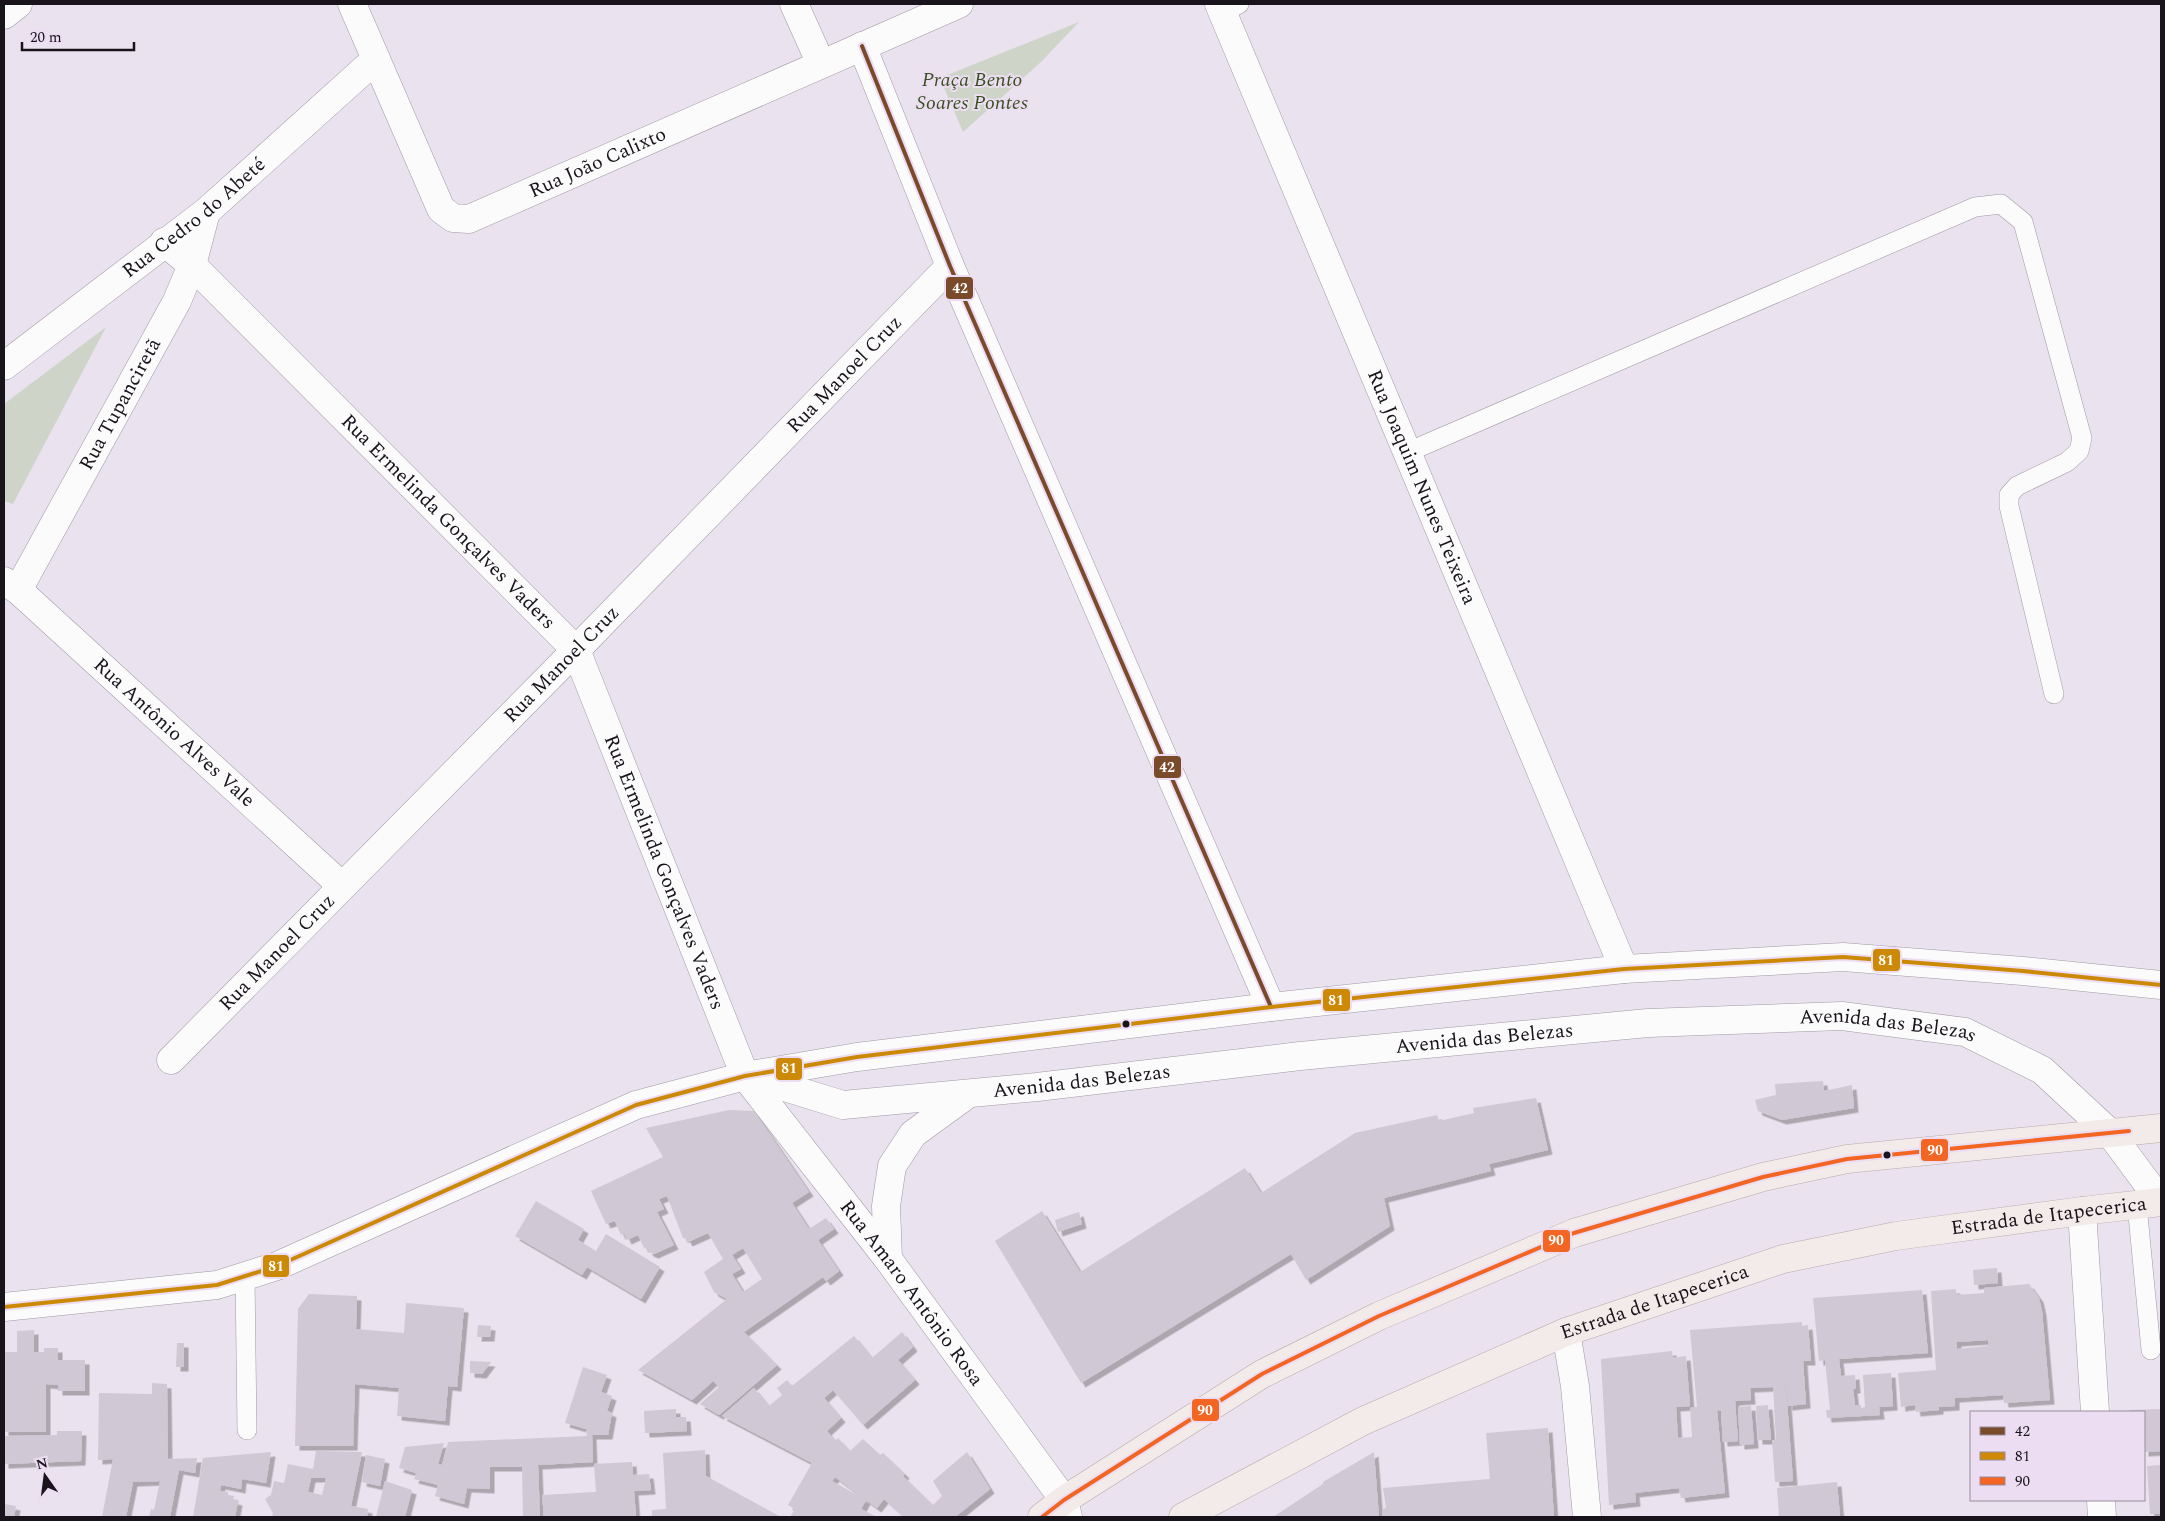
<svg xmlns="http://www.w3.org/2000/svg" width="2165" height="1521" font-family="Spectral,serif">
  <defs>
    <filter id="shadow"><feDropShadow dx="4.5" dy="4.5" stdDeviation="0" flood-color="#0004"/></filter>
  </defs>
  <rect width="100%" height="100%" fill="#eae2ee"/>
  <g fill="#ced4c7">
    <path d="M1079,22L1041,62L963,132L940,78Z"/>
    <path d="M106,327L13,504L4,501V404Z"/>
  </g>
  <g fill="#d0c8d4" fill-rule="evenodd" filter="url(#shadow)">
    <path d="M1823,1081L1824,1091L1852,1085L1854,1108L1782,1120L1758,1111L1755,1100L1776,1095L1775,1084Z"/>
    <path d="M1536,1098L1548,1150L1489,1164L1491,1171L1384,1198L1390,1226L1306,1280L1291,1254L1081,1383L995,1241L1042,1211L1080,1272L1245,1168L1261,1193L1355,1133L1437,1115L1439,1121L1474,1113L1473,1108Z"/>
    <path d="M729,1110L754,1111L809,1192L792,1203L809,1229L826,1218L834,1229L818,1240L839,1271L826,1281L823,1277L744,1332L777,1365L719,1415L700,1404L719,1387L713,1381L692,1400L638,1370L727,1299L714,1292L704,1272L723,1259L708,1233L688,1242L686,1238H683L667,1196L659,1199L664,1209L657,1212L674,1245L654,1254L649,1252L647,1247L644,1248L638,1235L627,1240L624,1233L621,1235L615,1221L606,1224L591,1191L663,1157L646,1128ZM743,1248L762,1279L743,1292L732,1274L741,1269L732,1255Z"/>
    <path d="M536,1201L584,1229L578,1240L596,1251L606,1234L660,1267L641,1299L587,1267L582,1275L515,1236Z"/>
    <path d="M1079,1212L1082,1224L1058,1232L1055,1220Z"/>
    <path d="M1997,1268L1998,1283L1974,1285L1973,1270Z"/>
    <path d="M2029,1284L2039,1298L2042,1311L2050,1400L2004,1403L2003,1395L1955,1398V1406L1939,1407V1410L1916,1412L1915,1405L1901,1407L1898,1373L1936,1370L1931,1291L1956,1289V1295L1984,1293V1288ZM1988,1340V1346L1957,1349V1342Z"/>
    <path d="M1922,1290L1928,1353L1839,1359L1841,1376L1855,1375L1856,1389H1853L1855,1405H1861V1408L1865,1407L1863,1375L1891,1373L1893,1406L1879,1407L1880,1415L1827,1418L1826,1410H1830L1825,1360L1819,1361L1813,1298Z"/>
    <path d="M309,1294L357,1296L356,1329L404,1333L406,1303L464,1308L457,1387L448,1386L445,1421L397,1416L399,1388L355,1384L353,1446H295L298,1309Z"/>
    <path d="M1802,1322V1326L1808,1325L1811,1361H1803L1806,1404L1788,1406L1784,1362L1793,1481L1775,1482L1772,1440H1776L1773,1387L1750,1388L1751,1400L1735,1401L1738,1441L1723,1442L1721,1411L1717,1410L1725,1493L1681,1498L1679,1488L1635,1493L1636,1502L1609,1505L1601,1359L1672,1351L1673,1358L1686,1356L1690,1406L1676,1407L1678,1438L1692,1437L1690,1408L1697,1407L1690,1330Z"/>
    <path d="M478,1325L491,1326L490,1337H477Z"/>
    <path d="M34,1330V1352H44V1348H58V1360H85V1391H58V1385L46,1384V1432H4V1352H17V1331Z"/>
    <path d="M902,1332L913,1347L898,1360L915,1380L863,1425L833,1390L824,1398L841,1418L827,1431L835,1441L838,1438L850,1451L863,1439L880,1455L883,1453L905,1474L903,1476L933,1505L942,1496L933,1481L967,1452L990,1489L955,1517H904L884,1499L877,1508L866,1500L861,1509L877,1517H790L795,1509L788,1505L812,1463L722,1416L754,1388L769,1406L782,1395L777,1388L787,1380L792,1386L854,1336L872,1358ZM835,1477L866,1500L832,1481Z"/>
    <path d="M177,1343H184V1367H176Z"/>
    <path d="M470,1361L491,1362L482,1374L470,1373Z"/>
    <path d="M583,1367L607,1375L601,1392L612,1396L607,1411L612,1413L608,1435H592L593,1462L538,1465L540,1517H523L522,1467H490V1489L467,1488L464,1504L435,1496L438,1485L414,1479L416,1473L399,1468L405,1447L444,1443L438,1464L442,1465L448,1442L587,1436L586,1429L565,1423Z"/>
    <path d="M152,1383L167,1384L168,1459L197,1458L195,1473L179,1470L170,1517H149L151,1509L154,1510L160,1481L133,1482L126,1517H102L113,1459L98,1460L99,1393L152,1394Z"/>
    <path d="M1768,1405L1771,1440H1758L1756,1406Z"/>
    <path d="M1751,1406L1754,1444L1740,1445L1738,1407Z"/>
    <path d="M676,1409V1417H686L687,1431L645,1433L644,1411Z"/>
    <path d="M2161,1409V1451L2144,1452V1412H2129V1410Z"/>
    <path d="M1548,1428L1554,1517H1383L1382,1509L1386,1508L1383,1488L1490,1479L1486,1433Z"/>
    <path d="M57,1431H82L81,1461L4,1464V1436L57,1435Z"/>
    <path d="M705,1450L706,1476L781,1517H652V1510L666,1509L663,1453Z"/>
    <path d="M316,1451L362,1452L351,1506L368,1509L367,1517H272L273,1513L265,1499L271,1495L274,1481L284,1483L288,1464L313,1469ZM311,1478H326L322,1495L308,1492Z"/>
    <path d="M271,1452L266,1483L242,1479L241,1489L221,1485L220,1491L228,1492V1495L234,1496L233,1500L238,1501L235,1517H193L203,1458Z"/>
    <path d="M1374,1452L1379,1517H1273L1323,1484V1482Z"/>
    <path d="M366,1455L385,1459L380,1486L362,1482Z"/>
    <path d="M632,1462L633,1475L649,1474L651,1490L634,1491L636,1517H544L542,1495L596,1492L594,1464Z"/>
    <path d="M2161,1465V1514H2150L2147,1466Z"/>
    <path d="M385,1481L412,1490L405,1517H376Z"/>
    <path d="M1837,1482L1840,1517H1779L1777,1488Z"/>
    <path d="M4,1504L16,1506L14,1517H4Z"/>
  </g>
  <g fill="none" stroke-linecap="round" stroke-linejoin="round">
    <defs>
      <g id="service">
        <path d="M1223,12L1239,4"/>
        <path d="M1408,452L1975,207L2001,204L2023,222L2082,438L2079,451L2067,462L2017,486L2009,495V506L2054,694"/>
        <path d="M2137,1205L2151,1350"/>
        <path d="M245,1276L247,1430"/>
      </g>
      <g id="minor">
        <path id="s1" d="M352,4L441,209L453,218L469,219L959,4"/>
        <path d="M794,4L821,64"/>
        <path id="s2" d="M1219,4L1624,969"/>
        <path d="M4,15L18,4"/>
        <path d="M862,46L950,266L1271,1007"/>
        <path id="s3" d="M164,242L192,265L576,650L745,1076L888,1259L1064,1500L1068,1517"/>
        <path id="s4" d="M4,366L206,212L376,59"/>
        <path id="s5" d="M4,581L18,590L342,886"/>
        <path id="s6" d="M18,590L177,301L192,265L206,212"/>
        <path id="s7" d="M171,1060L576,650L950,266"/>
        <path d="M2082,1211L2095,1412"/>
        <path d="M1566,1332L1575,1386L1587,1517"/>
        <path d="M2101,1500L2102,1517"/>
      </g>
      <g id="tertiary">
        <path id="s8" d="M752,1077L843,1105L1037,1087L1300,1056L1648,1023L1842,1016L1965,1032L2042,1070L2110,1133L2161,1202"/>
        <path d="M888,1259L886,1206L892,1166L913,1134L968,1094"/>
        <path d="M4,1307L217,1285L277,1266L636,1105L745,1076L857,1057L1271,1007L1624,969L1843,957L2023,971L2161,985"/>
      </g>
      <g id="primary">
        <path d="M1042,1517L1064,1500L1262,1374L1379,1316L1574,1233L1763,1177L1847,1159L2161,1128"/>
        <path id="s9" d="M1183,1517L1363,1421L1566,1332L1783,1259L1896,1236L2082,1211L2161,1202"/>
      </g>
    </defs>
    <use href="#service" stroke="#a099a3" stroke-width="20"/>
    <use href="#minor" stroke="#a099a3" stroke-width="29"/>
    <use href="#tertiary" stroke="#a099a3" stroke-width="29"/>
    <use href="#primary" stroke="#b8aaaa" stroke-width="29"/>
    <use href="#service" stroke="#fcfbfc" stroke-width="19"/>
    <use href="#minor" stroke="#fcfbfc" stroke-width="28"/>
    <use href="#tertiary" stroke="#fcfbfc" stroke-width="28"/>
    <use href="#primary" stroke="#f2ebe9" stroke-width="28"/>
    <defs>
      <path id="bus-1" d="M862,46L950,266L1271,1007"/>
      <path id="bus-2" d="M4,1307L217,1285L277,1266L636,1105L745,1076L857,1057L1271,1007L1624,969L1843,957L2023,971L2161,985"/>
      <path id="bus-3" d="M1042,1517L1064,1500L1262,1374L1379,1316L1574,1233L1763,1177L1847,1159L2129,1131"/>
    </defs>
    <use href="#bus-1" stroke="#ecddf3" stroke-width="8"/>
    <use href="#bus-2" stroke="#ecddf3" stroke-width="8"/>
    <use href="#bus-3" stroke="#ecddf3" stroke-width="8"/>
    <use href="#bus-1" stroke="#7a4b2a" stroke-width="4"/>
    <use href="#bus-2" stroke="#cb8906" stroke-width="4"/>
    <use href="#bus-3" stroke="#f26522" stroke-width="4"/>
  </g>
  <g fill="#19141c" stroke="#ecddf3" stroke-width="2">
    <circle cx="1126" cy="1024" r="4.5"/>
    <circle cx="1887" cy="1155" r="4.5"/>
  </g>
  <g text-anchor="middle" dominant-baseline="central" stroke-width="4" stroke-linejoin="round" paint-order="stroke">
    <g font-size="20" font-style="italic" fill="#3a511e" stroke="#ecddf3">
      <text x="972" y="80">Praça Bento<tspan x="972" dy="23">Soares Pontes</tspan></text>
    </g>
    <g font-size="20" fill="#19141c" stroke="#ecddf3">
      <text stroke="none"><textPath href="#s1" startOffset="395">Rua João Calixto</textPath></text>
      <text stroke="none"><textPath href="#s4" startOffset="241">Rua Cedro do Abeté</textPath></text>
      <text stroke="none"><textPath href="#s7" startOffset="961">Rua Manoel Cruz</textPath></text>
      <text stroke="none"><textPath href="#s6" startOffset="212">Rua Tupanciretã</textPath></text>
      <text stroke="none"><textPath href="#s2" startOffset="524">Rua Joaquim Nunes Teixeira</textPath></text>
      <text stroke="none"><textPath href="#s3" startOffset="399">Rua Ermelinda Gonçalves Vaders</textPath></text>
      <text stroke="none"><textPath href="#s7" startOffset="556">Rua Manoel Cruz</textPath></text>
      <text stroke="none"><textPath href="#s5" startOffset="228">Rua Antônio Alves Vale</textPath></text>
      <text stroke="none"><textPath href="#s3" startOffset="819">Rua Ermelinda Gonçalves Vaders</textPath></text>
      <text stroke="none"><textPath href="#s7" startOffset="151">Rua Manoel Cruz</textPath></text>
      <text stroke="none"><textPath href="#s8" startOffset="1145">Avenida das Belezas</textPath></text>
      <text stroke="none"><textPath href="#s8" startOffset="740">Avenida das Belezas</textPath></text>
      <text stroke="none"><textPath href="#s8" startOffset="335">Avenida das Belezas</textPath></text>
      <text stroke="none"><textPath href="#s9" startOffset="924">Estrada de Itapecerica</textPath></text>
      <text stroke="none"><textPath href="#s3" startOffset="1312">Rua Amaro Antônio Rosa</textPath></text>
      <text stroke="none"><textPath href="#s9" startOffset="519">Estrada de Itapecerica</textPath></text>
    </g>
  </g>
  <g stroke="#ecddf3" stroke-width="2">
    <rect x="945" y="276" width="29" height="24" rx="5" fill="#7a4b2a"/>
    <rect x="1153" y="755" width="29" height="24" rx="5" fill="#7a4b2a"/>
    <rect x="1872" y="948" width="29" height="24" rx="5" fill="#cb8906"/>
    <rect x="1322" y="988" width="29" height="24" rx="5" fill="#cb8906"/>
    <rect x="775" y="1057" width="28" height="24" rx="5" fill="#cb8906"/>
    <rect x="1920" y="1138" width="29" height="24" rx="5" fill="#f26522"/>
    <rect x="1542" y="1229" width="29" height="24" rx="5" fill="#f26522"/>
    <rect x="262" y="1254" width="28" height="24" rx="5" fill="#cb8906"/>
    <rect x="1191" y="1398" width="29" height="24" rx="5" fill="#f26522"/>
  </g>
  <g font-size="14" text-anchor="middle" font-weight="bold" fill="#fff">
    <text x="960" y="293">42</text>
    <text x="1167" y="772">42</text>
    <text x="1886" y="965">81</text>
    <text x="1336" y="1005">81</text>
    <text x="789" y="1073">81</text>
    <text x="1935" y="1155">90</text>
    <text x="1556" y="1245">90</text>
    <text x="276" y="1271">81</text>
    <text x="1205" y="1415">90</text>
  </g>
  <rect width="2165" height="1521" fill="none" stroke="#19141c" stroke-width="10"/>
  <rect x="1970" y="1411" width="175" height="90" fill="#ecddf3" stroke="#988d9d"/>
  <rect x="1980" y="1427" width="25" height="8" fill="#7a4b2a" stroke="#988d9d"/>
  <text x="2015" y="1436" font-size="15" fill="#19141c">42</text>
  <rect x="1980" y="1452" width="25" height="8" fill="#cb8906" stroke="#988d9d"/>
  <text x="2015" y="1461" font-size="15" fill="#19141c">81</text>
  <rect x="1980" y="1477" width="25" height="8" fill="#f26522" stroke="#988d9d"/>
  <text x="2015" y="1486" font-size="15" fill="#19141c">90</text>
  <g transform="translate(45 1476) rotate(346)" stroke="#ecddf3" stroke-width="4" paint-order="stroke">
  <path d="M0-4L9 19L0 12L-9 19Z" fill="#19141c"/>
  <text y="-8" font-size="14" font-weight="bold" text-anchor="middle" fill="#19141c">N</text>
  </g>
  <path d="M22 42v8h112v-8" fill="none" stroke="#19141c" stroke-width="2.5"/>
  <text x="30" y="42" font-size="15" fill="#19141c" stroke="#ecddf3" stroke-width="4" paint-order="stroke">20 m</text>
</svg>
